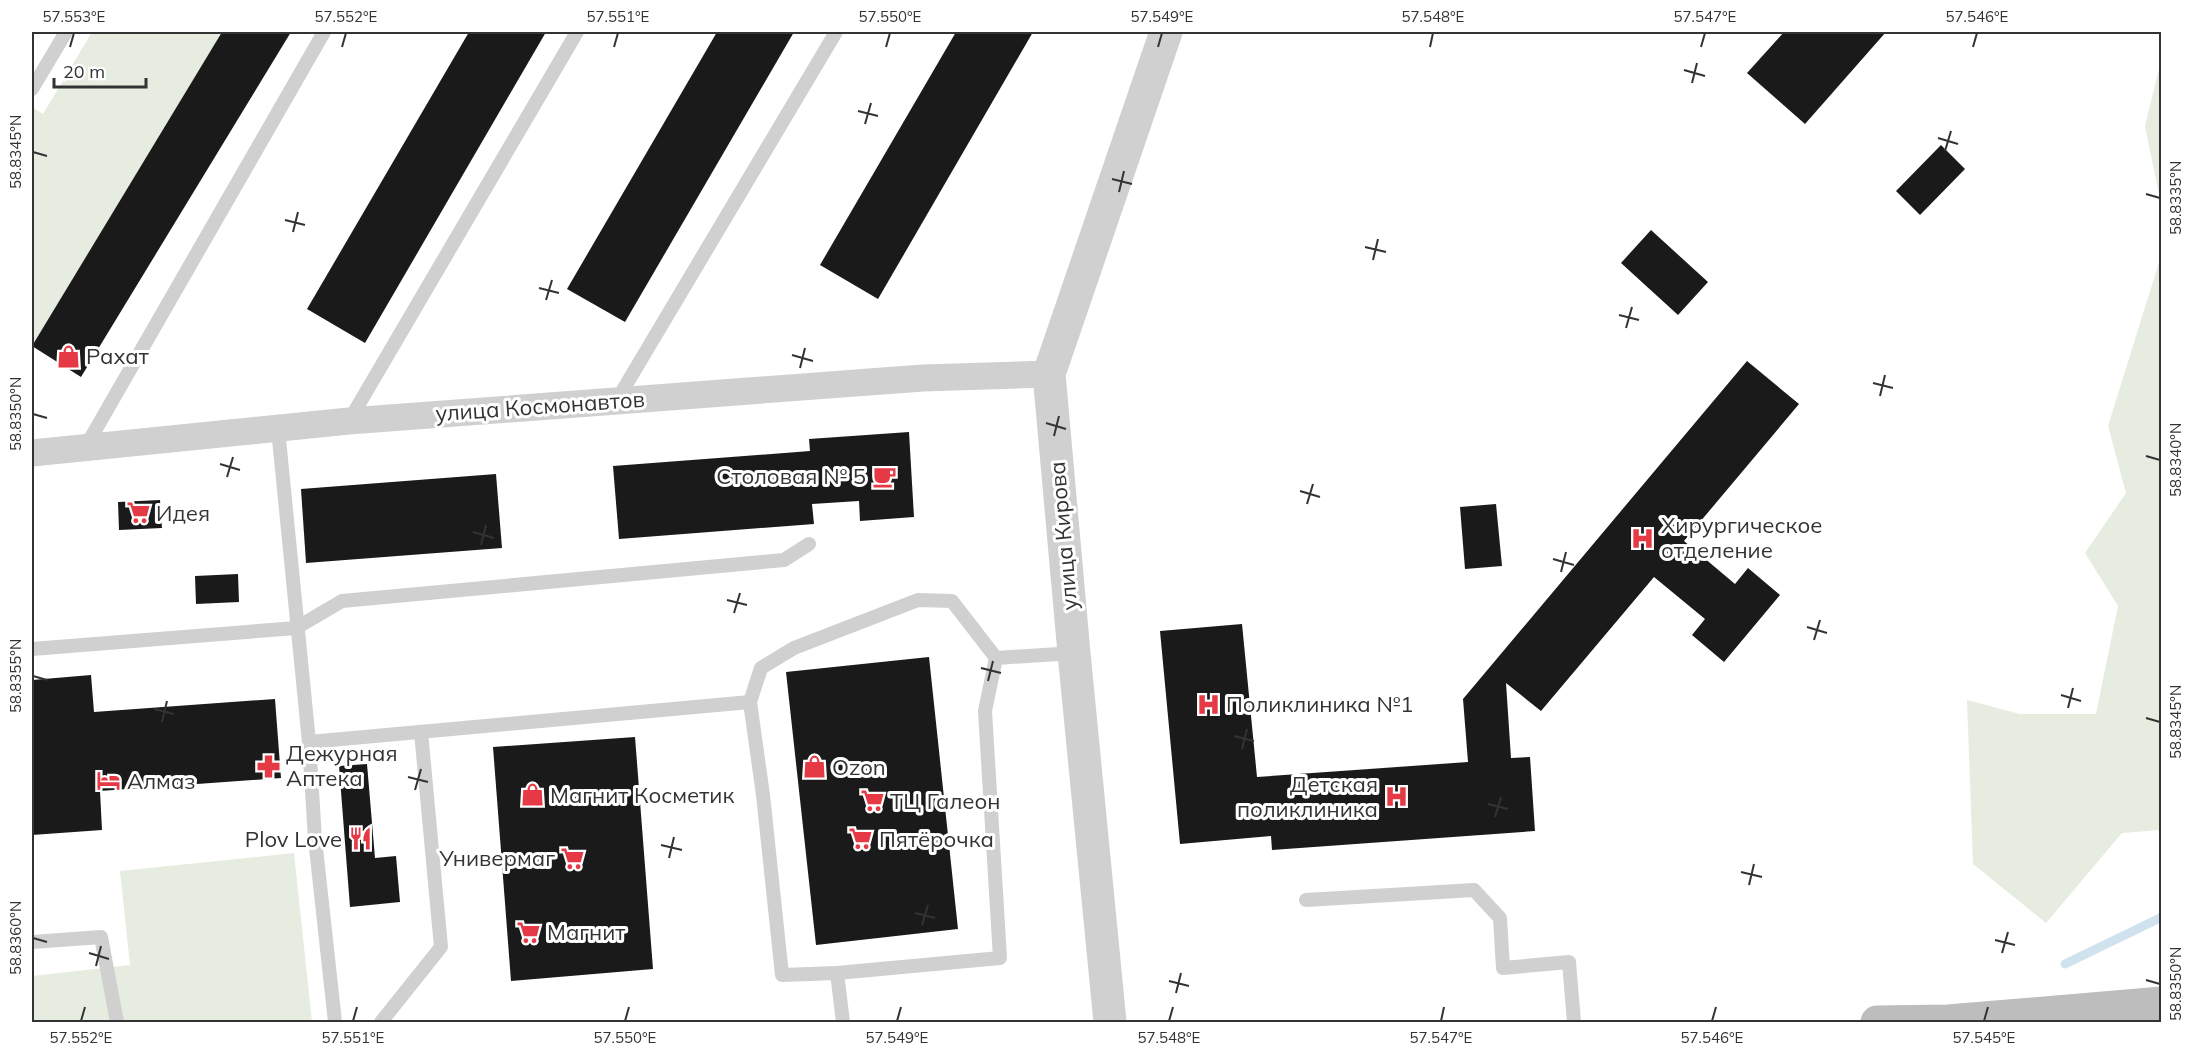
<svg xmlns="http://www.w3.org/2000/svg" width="2193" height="1054" font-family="Mulish,sans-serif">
  <rect width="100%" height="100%" fill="#fff"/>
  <g fill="#e6ecdf">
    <path d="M92,32H222L32,346V107L43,114Z"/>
    <path d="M2161,61H2162L2161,204L2145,126Z"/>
    <path d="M2161,256L2162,762L2159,830L2122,833L2046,923L1973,864L1967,700L2020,714H2096L2118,606L2085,553L2126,493L2108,426Z"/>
    <path d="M294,853L312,1022H32V976L130,965L120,871Z"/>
  </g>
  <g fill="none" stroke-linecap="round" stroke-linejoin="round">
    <path stroke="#cfe2ee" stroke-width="9" d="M2065,964L2162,917"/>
  </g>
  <g fill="#1a1a1a">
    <path d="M222,32H291L81,377L32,346Z"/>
    <path d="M469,32H546L365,343L307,309Z"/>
    <path d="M717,32H794L625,322L567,289Z"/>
    <path d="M956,32H1033L878,299L820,265Z"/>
    <path d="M1784,32H1886L1805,124L1747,73Z"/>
    <path d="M1941,145L1965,169L1920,215L1896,191Z"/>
    <path d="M1651,230L1708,282L1678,315L1621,263Z"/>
    <path d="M1747,361L1799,404L1684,541L1735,584L1748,568L1780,595L1724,662L1692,635L1705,619L1654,577L1541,711L1506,683L1511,758L1530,757L1535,831L1272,850L1271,836L1180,844L1160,631L1242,624L1257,777L1468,762L1463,699Z"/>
    <path d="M909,432L914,517L860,521L859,501L812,504L814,524L619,539L613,466L810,451L809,439Z"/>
    <path d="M496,474L502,548L306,563L301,489Z"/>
    <path d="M160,500L162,528L119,530L118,502Z"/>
    <path d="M1496,504L1502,566L1465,569L1460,507Z"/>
    <path d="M238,574L239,602L196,604L195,576Z"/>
    <path d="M929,657L958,929L816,945L786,672Z"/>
    <path d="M91,675L94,712L275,699L281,778L100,791L102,830L32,835V680Z"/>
    <path d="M635,737L653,969L511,981L493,747Z"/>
    <path d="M367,764L375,858L396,856L400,902L350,907L339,766Z"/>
  </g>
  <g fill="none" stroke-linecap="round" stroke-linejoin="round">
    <g stroke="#d0d0d0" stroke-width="14">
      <path d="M32,89L66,32"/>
      <path d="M617,400L836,32"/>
      <path d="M349,421L577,32"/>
      <path d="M278,429L309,742L315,839L335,1022"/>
      <path d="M85,448L324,32"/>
      <path d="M32,649L296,628L342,601L784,560L809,544"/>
      <path d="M996,658L1074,653"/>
      <path d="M750,702L761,668L794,648L918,600L952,601L996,658L985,711L1000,958L837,973L843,1022"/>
      <path d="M309,742L750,702L763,795L782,975L837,973"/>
      <path d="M1306,900L1474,890L1500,918L1503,968L1569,962L1574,1022"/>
      <path d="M32,942L101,937L117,1022"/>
      <path d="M381,1022L441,947L421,732"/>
    </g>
    <path stroke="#d0d0d0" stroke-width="27" d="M32,453L349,421L923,378L1049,374"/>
    <path stroke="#d0d0d0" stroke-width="33" d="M1110,1022L1074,653L1049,374L1166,32"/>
    <path stroke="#bdbdbd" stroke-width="33" d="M1877,1022L1948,1021L2162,1003"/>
  </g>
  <path fill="none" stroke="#333" stroke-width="2" d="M70,47L74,33M342,47L346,33M614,47L618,33M886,47L890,33M1158,47L1162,33M1430,47L1433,33M1701,47L1705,33M1973,47L1977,33M1684,70L1705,76M1692,83L1697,63M858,111L878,116M865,124L871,103M1938,138L1958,144M1945,151L1951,131M33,152L47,156M1112,179L1132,184M1119,192L1124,171M2146,194L2160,198M285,220L305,225M293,232L298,212M1365,247L1386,252M1373,260L1378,239M539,288L559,293M546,300L552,280M1619,315L1639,320M1626,328L1632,307M792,355L813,361M800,368L805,348M1873,383L1893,388M1880,396L1885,375M33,414L47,418M1046,423L1066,429M1054,436L1059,416M2146,456L2160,460M220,464L240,470M227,477L233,457M1300,491L1320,497M1307,504L1313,484M473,532L494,538M481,545L486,525M1553,559L1574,565M1561,572L1566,552M727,600L747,605M734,613L740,593M1807,627L1827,633M1814,640L1820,620M981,668L1001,673M33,676L47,680M988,681L993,661M2061,695L2081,701M2068,708L2073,688M154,709L174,714M2146,718L2160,722M162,722L167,701M1234,736L1254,741M1242,749L1247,729M408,777L428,782M415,790L421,769M1488,804L1508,809M1495,817L1501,797M661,845L682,850M669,858L674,837M1741,872L1762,877M1749,885L1754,864M915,913L935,918M922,925L928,905M33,938L47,942M1995,940L2015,945M89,953L109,959M2002,953L2008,932M96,966L101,946M2146,980L2160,984M1169,981L1189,986M1176,993L1181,973M81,1021L85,1007M353,1021L357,1007M625,1021L629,1007M897,1021L901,1007M1169,1021L1173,1007M1441,1021L1444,1007M1712,1021L1716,1007M1984,1021L1988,1007"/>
  <defs>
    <symbol id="shop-bare" viewBox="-9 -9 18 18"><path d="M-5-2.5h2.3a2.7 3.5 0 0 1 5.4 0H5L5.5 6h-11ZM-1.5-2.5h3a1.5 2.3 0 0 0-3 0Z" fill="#e63946" stroke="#fff" stroke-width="2.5" paint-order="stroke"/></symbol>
    <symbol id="cafe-bare" viewBox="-9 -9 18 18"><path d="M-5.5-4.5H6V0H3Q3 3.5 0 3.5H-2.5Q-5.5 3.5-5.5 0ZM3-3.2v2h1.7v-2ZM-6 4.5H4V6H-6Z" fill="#e63946" stroke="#fff" stroke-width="2.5" paint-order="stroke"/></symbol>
    <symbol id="supermarket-bare" viewBox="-9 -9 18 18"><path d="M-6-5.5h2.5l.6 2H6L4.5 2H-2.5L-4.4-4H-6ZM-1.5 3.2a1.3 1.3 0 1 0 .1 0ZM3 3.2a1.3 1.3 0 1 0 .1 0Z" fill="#e63946" stroke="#fff" stroke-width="2.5" paint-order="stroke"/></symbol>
    <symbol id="hospital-bare" viewBox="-9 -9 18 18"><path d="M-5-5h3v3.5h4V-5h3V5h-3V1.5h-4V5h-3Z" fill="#e63946" stroke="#fff" stroke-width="2.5" paint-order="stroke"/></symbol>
    <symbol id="pharmacy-bare" viewBox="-9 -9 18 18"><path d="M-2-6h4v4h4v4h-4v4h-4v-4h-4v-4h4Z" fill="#e63946" stroke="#fff" stroke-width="2.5" paint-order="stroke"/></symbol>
    <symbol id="hotel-bare" viewBox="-9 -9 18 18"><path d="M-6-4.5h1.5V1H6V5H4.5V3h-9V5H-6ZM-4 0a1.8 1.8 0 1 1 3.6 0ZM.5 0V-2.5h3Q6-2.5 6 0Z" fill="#e63946" stroke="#fff" stroke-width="2.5" paint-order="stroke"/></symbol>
    <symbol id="restaurant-bare" viewBox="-9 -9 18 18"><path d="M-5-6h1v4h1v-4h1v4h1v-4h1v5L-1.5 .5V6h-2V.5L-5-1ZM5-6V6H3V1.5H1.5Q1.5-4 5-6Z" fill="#e63946" stroke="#fff" stroke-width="2.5" paint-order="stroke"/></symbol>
  </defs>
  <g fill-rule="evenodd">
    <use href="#shop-bare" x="52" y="340" width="33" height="33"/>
    <use href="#cafe-bare" x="868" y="460" width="33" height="33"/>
    <use href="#supermarket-bare" x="122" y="496" width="33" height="33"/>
    <use href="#hospital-bare" x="1626" y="522" width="33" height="33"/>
    <use href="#hospital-bare" x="1192" y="688" width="33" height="33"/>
    <use href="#pharmacy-bare" x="252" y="750" width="33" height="33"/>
    <use href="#shop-bare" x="798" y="750" width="33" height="33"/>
    <use href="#hotel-bare" x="92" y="764" width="33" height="33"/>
    <use href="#shop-bare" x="516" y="778" width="33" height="33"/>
    <use href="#hospital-bare" x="1380" y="780" width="33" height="33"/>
    <use href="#supermarket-bare" x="856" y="784" width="33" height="33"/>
    <use href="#restaurant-bare" x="344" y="822" width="33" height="33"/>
    <use href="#supermarket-bare" x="844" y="822" width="33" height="33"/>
    <use href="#supermarket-bare" x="556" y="842" width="33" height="33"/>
    <use href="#supermarket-bare" x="512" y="916" width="33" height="33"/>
  </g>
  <g text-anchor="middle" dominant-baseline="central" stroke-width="6" stroke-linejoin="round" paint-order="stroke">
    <g font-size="22" fill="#333" stroke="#fff" text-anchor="start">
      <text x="86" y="356">Рахат</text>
      <text x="866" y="476" text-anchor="end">Столовая № 5</text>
      <text x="156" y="513">Идея</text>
      <text x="1661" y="525">Хирургическое<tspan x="1661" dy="25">отделение</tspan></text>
      <text x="1226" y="704">Поликлиника №1</text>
      <text x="286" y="753">Дежурная<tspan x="286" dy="25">Аптека</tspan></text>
      <text x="832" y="767">Ozon</text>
      <text x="127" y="781">Алмаз</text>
      <text x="1378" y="784" text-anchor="end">Детская<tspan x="1378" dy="25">поликлиника</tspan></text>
      <text x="550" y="795">Магнит Косметик</text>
      <text x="890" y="801">ТЦ Галеон</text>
      <text x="342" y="839" text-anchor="end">Plov Love</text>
      <text x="879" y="839">Пятёрочка</text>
      <text x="555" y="858" text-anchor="end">Универмаг</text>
      <text x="547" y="932">Магнит</text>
    </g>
    <g font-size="22" fill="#333" stroke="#fff">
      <text transform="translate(540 406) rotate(-4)">улица Космонавтов</text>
      <text transform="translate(1063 536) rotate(-95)">улица Кирова</text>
    </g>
  </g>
  <rect width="2193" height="1054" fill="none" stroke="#ffffff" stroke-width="66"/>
  <path d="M54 78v9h92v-9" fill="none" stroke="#333333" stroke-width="3"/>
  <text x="63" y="78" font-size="18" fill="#333333" stroke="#ffffff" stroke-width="4.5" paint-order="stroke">20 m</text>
  <rect x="33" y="33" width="2127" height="988" fill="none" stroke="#333" stroke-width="2"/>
  <g font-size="15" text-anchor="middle" fill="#333">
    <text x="74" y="22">57.553°E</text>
    <text x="346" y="22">57.552°E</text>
    <text x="618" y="22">57.551°E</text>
    <text x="890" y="22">57.550°E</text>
    <text x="1162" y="22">57.549°E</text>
    <text x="1433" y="22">57.548°E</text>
    <text x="1705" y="22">57.547°E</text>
    <text x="1977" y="22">57.546°E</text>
    <text transform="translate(16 152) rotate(-90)" y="5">58.8345°N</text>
    <text transform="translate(2176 198) rotate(-90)" y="5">58.8335°N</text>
    <text transform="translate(16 414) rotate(-90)" y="5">58.8350°N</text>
    <text transform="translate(2176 460) rotate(-90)" y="5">58.8340°N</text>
    <text transform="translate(16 676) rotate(-90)" y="5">58.8355°N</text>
    <text transform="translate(2176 722) rotate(-90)" y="5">58.8345°N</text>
    <text transform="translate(16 938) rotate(-90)" y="5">58.8360°N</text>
    <text transform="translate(2176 984) rotate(-90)" y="5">58.8350°N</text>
    <text x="81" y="1043">57.552°E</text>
    <text x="353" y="1043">57.551°E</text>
    <text x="625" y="1043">57.550°E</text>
    <text x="897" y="1043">57.549°E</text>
    <text x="1169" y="1043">57.548°E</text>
    <text x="1441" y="1043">57.547°E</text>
    <text x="1712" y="1043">57.546°E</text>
    <text x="1984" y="1043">57.545°E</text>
  </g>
</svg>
